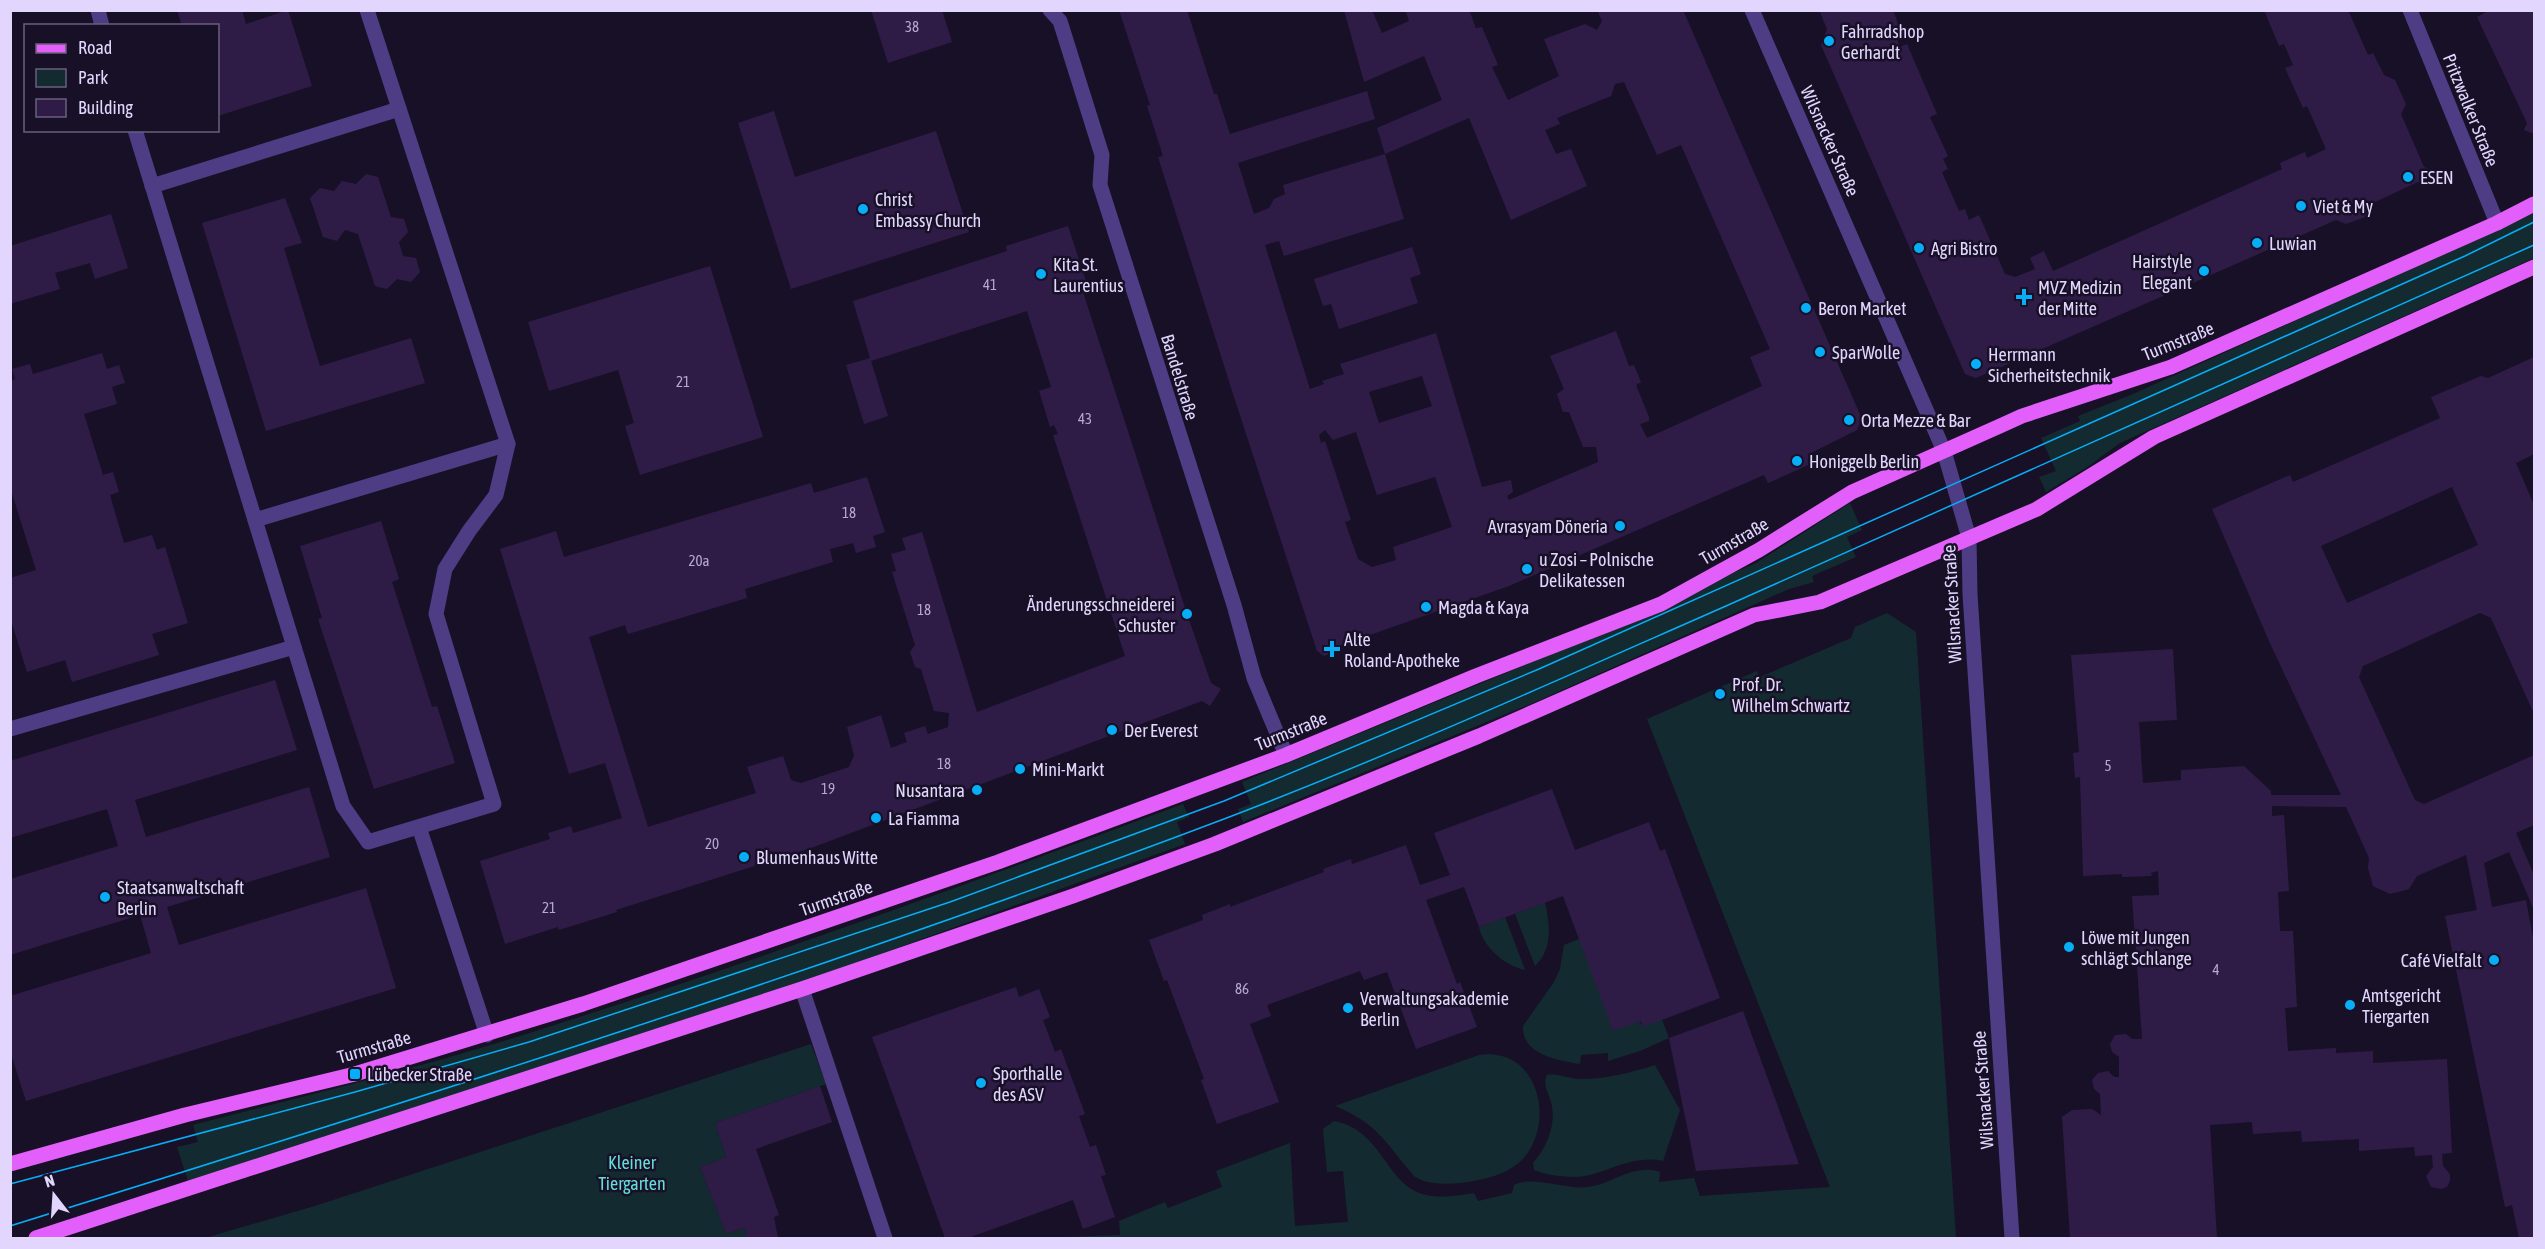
<svg xmlns="http://www.w3.org/2000/svg" width="2545" height="1249" font-family="'Asap Condensed',sans-serif">
  <rect width="100%" height="100%" fill="#181026"/>
  <g fill="#132b30">
    <path d="M2534,213V258L2120,443L2086,468L2046,492L2039,477L2056,471L2041,438L2080,421L2078,416L2133,394Z"/>
    <path d="M1850,503L1862,530L1847,537L1856,557L1812,576L1814,582L1789,589L1533,703L1243,822L1238,809L1251,804L1242,782L1518,668L1756,563Z"/>
    <path d="M1887,613L1916,632L1956,1238H1036L1120,1235L1119,1221L1165,1202L1168,1208L1222,1187L1216,1171L1290,1143L1295,1226L1348,1222L1343,1171L1327,1172L1323,1129L1334,1121C1382,1130 1385,1182 1422,1194C1438,1199 1457,1196 1474,1193L1478,1201L1512,1193L1514,1185C1530,1175 1568,1190 1588,1187C1613,1184 1633,1163 1660,1172L1659,1182L1694,1178L1700,1196L1830,1187L1647,719L1757,671L1760,677L1851,638L1855,627Z"/>
    <path d="M1183,804L1189,817L1177,822L1185,844L825,974L188,1181L177,1147L198,1142L193,1125C298,1098 403,1072 507,1040C735,969 960,887 1183,804Z"/>
    <path d="M1545,902C1550,926 1553,948 1535,966L1515,914Z"/>
    <path d="M1505,917L1525,970C1505,966 1483,947 1479,927Z"/>
    <path d="M1579,939L1643,1026L1662,1019L1669,1038L1640,1051L1608,1061V1053L1581,1055L1580,1064C1558,1060 1522,1055 1523,1026L1554,982L1560,969L1564,945Z"/>
    <path d="M811,1044L826,1084L715,1123L726,1157L700,1167L726,1234L745,1228L746,1238H205L318,1205Z"/>
    <path d="M1490,1054C1497,1055 1505,1056 1512,1060C1549,1081 1548,1145 1513,1167C1498,1177 1477,1181 1460,1183C1444,1184 1430,1185 1415,1177C1385,1143 1380,1125 1335,1106L1479,1055Z"/>
    <path d="M1655,1065L1680,1110L1663,1161C1636,1155 1615,1168 1590,1175C1574,1179 1548,1176 1534,1170L1533,1163C1547,1147 1557,1124 1551,1102C1549,1093 1542,1084 1547,1075C1557,1073 1569,1079 1580,1079C1606,1079 1630,1073 1655,1065Z"/>
  </g>
  <g fill="#2e1c47" fill-rule="evenodd">
    <path d="M177,10H242L246,24L288,10L312,86L218,116V26H182Z"/>
    <path d="M871,10H942L952,42L888,63Z"/>
    <path d="M1119,10H1187L1214,94H1217L1230,134L1367,91L1375,119L1238,163L1254,214L1269,208L1274,199L1285,194L1283,185L1385,154L1404,219L1284,256L1279,241L1265,245L1310,389L1324,384L1322,381L1344,374L1340,364L1436,333L1482,487L1511,480L1513,492L1507,496L1509,500L1598,462L1596,447H1583L1569,412H1563L1557,394L1564,389L1550,356L1616,331L1629,366L1634,365L1641,382L1636,385L1649,417V421L1640,424L1647,438L1762,386L1750,357L1770,349L1681,145L1657,155L1624,82L1615,84L1611,96L1557,118L1560,124L1545,130L1556,154L1571,149L1587,186L1511,220L1469,118L1385,154L1377,128L1442,100L1424,56L1364,82L1344,10H1372L1382,33L1409,21L1405,10H1469L1476,28L1482,27L1498,65L1492,67L1508,100L1559,76L1544,39L1585,24L1597,30L1602,21L1597,10H1683L1862,419L1857,430L1811,453L1815,462L1768,483L1764,475L1509,586L1350,642L1352,645L1324,656L1317,651L1234,397L1158,157L1163,156L1147,106L1150,105ZM1422,376L1432,406L1379,423L1369,392ZM1325,430L1333,440L1356,432L1377,495L1435,477L1452,527L1393,547L1396,560L1372,567L1358,559L1345,522L1351,520L1325,441L1321,443L1319,435Z"/>
    <path d="M1819,10H1893L1899,26L1893,28L1900,47L1907,44L1937,114L1930,117L1948,156L1943,159L1948,169L1942,172L1959,211L1965,209L1969,220L1979,215L2005,274L2015,277L2035,269L2030,258L2044,251L2053,271L2282,169L2280,163L2305,152L2307,158L2326,149L2307,106L2303,108L2285,68L2293,65L2284,44L2279,46L2264,10H2348L2368,55L2373,53L2384,75L2395,80L2406,104L2401,114L2424,167L2432,170L2426,185L2418,182L2375,202L2372,213L2360,219L2346,224L2336,220L1976,378L1965,374L1821,45L1827,29Z"/>
    <path d="M2490,10H2534V134L2524,130L2527,123L2477,17Z"/>
    <path d="M774,111L795,177L936,131L969,232L791,289L738,123Z"/>
    <path d="M366,174L378,177L391,217L404,219L408,232L399,242L403,256L416,258L420,272L411,282L397,279L387,289L375,286L358,234L345,230L337,241L323,237L310,198L320,188L334,191L342,181L356,184Z"/>
    <path d="M285,198L302,243L284,248L320,366L411,338L425,383L266,431L202,223Z"/>
    <path d="M111,214L128,268L95,279L90,263L55,273L60,289L10,304V246Z"/>
    <path d="M1068,226L1089,290L1083,292L1187,614L1211,683L1221,689L1210,706L1202,701L811,848L616,910L617,912L559,930L558,927L505,944L480,861L550,839L548,833L571,826L573,833L622,818L605,763L569,774L500,549L556,531L564,557L811,483L814,493L867,477L885,532L873,536L876,547L856,553L853,543L830,549L833,562L745,589L747,598L628,634L625,625L589,637L648,827L756,793L747,767L783,756L791,780L801,783L849,767L854,755L847,727L881,715L891,748L907,742L904,733L925,726L928,734L948,727L949,713L934,711L921,669L915,667L910,652L915,645L892,572L896,571L891,554L906,550L902,538L922,532L977,712L1125,656L1053,435L1058,434L1054,425L1050,427L1039,391L1051,387L1027,311L871,361L888,416L864,424L846,365L870,358L853,301L1007,251L1006,246Z"/>
    <path d="M1412,247L1421,274L1410,278L1418,303L1339,329L1331,304L1323,306L1314,279Z"/>
    <path d="M710,266L763,437L640,475L625,426L634,423L618,370L549,391L528,322Z"/>
    <path d="M102,353L107,369L119,365L125,383L112,387L117,404L84,414L103,475L113,472L119,492L110,495L124,543L152,535L157,550L165,547L188,623L152,634L159,655L72,682L65,660L27,672L10,617V578L36,570L10,487V381L15,379L12,369L30,364L33,374Z"/>
    <path d="M2534,357V454L2516,463L2534,505V714L2491,618L2480,613L2363,666L2359,677L2415,800L2424,804L2534,755V825L2516,833L2534,875V910L2509,852L2484,863L2492,907L2526,900L2534,943V1238H2519L2512,1205L2505,1207L2445,916L2477,910L2466,855L2417,876L2409,889L2390,894L2373,886L2368,868L2369,858L2346,807L2272,806V816L2284,815L2289,891L2278,892L2280,931H2293L2297,1007L2285,1008L2288,1051L2336,1048V1053L2373,1051V1063L2447,1059L2452,1153L2442,1154L2443,1166L2450,1174V1181L2447,1187L2441,1189L2431,1187L2426,1176L2433,1167L2432,1155L2415,1156L2414,1147L2359,1151V1139L2302,1142L2301,1131L2253,1134L2252,1122L2210,1125L2217,1238H2070L2062,1117L2072,1110L2092,1109L2101,1115L2100,1094L2094,1089L2092,1080L2098,1073L2108,1071L2114,1077H2119V1057L2112,1052L2110,1044L2115,1035L2126,1034L2132,1039H2142L2132,896L2159,895L2158,871L2151,873L2152,876L2122,877V874L2083,876L2080,777L2075,778L2073,753L2079,752L2071,655L2173,649L2177,720L2139,722L2143,783L2181,780V770L2244,766L2271,791V795H2341L2269,641L2212,509L2290,475L2293,482L2440,418L2431,397L2481,376L2488,378ZM2452,487L2478,545L2347,603L2321,546Z"/>
    <path d="M381,521L399,579L392,582L432,707L437,706L455,763L374,789L318,619L322,618L300,546Z"/>
    <path d="M275,680L297,750L135,800L146,837L309,787L330,857L167,907L179,945L366,888L396,988L26,1101L10,1051V996L151,953L140,915L10,955V879L118,846L107,809L10,838V761Z"/>
    <path d="M1552,789L1575,850L1649,822L1660,851L1665,849L1720,998L1643,1027L1641,1021L1613,1031L1563,896L1479,927L1464,887L1426,900L1457,984L1460,982L1477,1027L1416,1049L1387,972L1364,980L1360,971L1267,1005L1271,1016L1250,1024L1279,1102L1217,1124L1201,1080L1204,1079L1167,980L1164,981L1149,940L1203,920L1202,915L1230,904V907L1324,872L1323,869L1351,859L1352,864L1406,845L1420,885L1450,875L1434,833Z"/>
    <path d="M1016,987L1019,997L1039,989L1050,1017L1043,1020L1055,1052L1061,1049L1085,1114L1079,1116L1090,1147L1096,1145L1106,1175L1101,1176L1115,1217L1083,1229L1073,1200L968,1238H945L872,1037Z"/>
    <path d="M1743,1011L1799,1164L1696,1171L1669,1038Z"/>
    <path d="M820,1086L832,1122L756,1149L779,1215L774,1217L778,1238H746L745,1228L726,1234L700,1167L726,1157L715,1123Z"/>
  </g>
  <g fill="none" stroke-linecap="round" stroke-linejoin="round">
    <g stroke="#4e3c84" stroke-width="15">
      <path d="M98,10L102,26"/>
      <path d="M1050,10L1060,21L1102,155L1100,185L1234,605L1254,678L1286,755"/>
      <path d="M1752,10L1944,451L1969,538L1970,594L2012,1238"/>
      <path d="M2410,10L2497,223"/>
      <path d="M135,130L343,806L368,842L494,804L436,614L445,569L469,531L496,495L508,444L367,10"/>
      <path d="M152,186L399,109"/>
      <path d="M255,520L508,444"/>
      <path d="M10,729L294,647"/>
      <path d="M419,827L487,1035"/>
      <path d="M802,989L885,1238"/>
    </g>
    <g stroke="#e25ffc" stroke-width="15">
      <path d="M10,1164L185,1115L355,1074L583,1004L998,862L1286,755L1476,676L1661,604L1759,550L1852,492L2000,426L2022,416L2171,367L2497,223L2534,204"/>
      <path d="M36,1238L802,989L1073,896L1215,844L1479,736L1754,615L1820,602L2037,509L2154,437L2534,267"/>
    </g>
    <g stroke="#06aefa" stroke-width="1.5">
      <path d="M10,1184L355,1092L529,1042L950,902L1224,801L1539,669L2465,256L2534,222"/>
      <path d="M10,1226C418,1099 825,970 1224,819C1394,754 1560,679 1726,606C1996,487 2265,366 2534,245"/>
    </g>
  </g>
  <g fill="#06aefa" stroke="#181026" stroke-width="2">
    <circle cx="1829" cy="41" r="6"/>
    <circle cx="2408" cy="177" r="6"/>
    <circle cx="2301" cy="206" r="6"/>
    <circle cx="863" cy="209" r="6"/>
    <circle cx="2257" cy="243" r="6"/>
    <circle cx="1919" cy="248" r="6"/>
    <circle cx="2204" cy="271" r="6"/>
    <circle cx="1041" cy="274" r="6"/>
    <path d="M2021 288h6v6h6v6h-6v6h-6v-6h-6v-6h6z"/>
    <circle cx="1806" cy="308" r="6"/>
    <circle cx="1820" cy="352" r="6"/>
    <circle cx="1976" cy="364" r="6"/>
    <circle cx="1849" cy="420" r="6"/>
    <circle cx="1797" cy="461" r="6"/>
    <circle cx="1620" cy="526" r="6"/>
    <circle cx="1527" cy="569" r="6"/>
    <circle cx="1426" cy="607" r="6"/>
    <circle cx="1187" cy="614" r="6"/>
    <path d="M1329 640h6v6h6v6h-6v6h-6v-6h-6v-6h6z"/>
    <circle cx="1720" cy="694" r="6"/>
    <circle cx="1112" cy="730" r="6"/>
    <circle cx="1020" cy="769" r="6"/>
    <circle cx="977" cy="790" r="6"/>
    <circle cx="876" cy="818" r="6"/>
    <circle cx="744" cy="857" r="6"/>
    <circle cx="105" cy="897" r="6"/>
    <circle cx="2069" cy="947" r="6"/>
    <circle cx="2494" cy="960" r="6"/>
    <circle cx="2350" cy="1005" r="6"/>
    <circle cx="1348" cy="1008" r="6"/>
    <rect x="349" y="1068" width="12" height="12" rx="3"/>
    <circle cx="981" cy="1083" r="6"/>
  </g>
  <g text-anchor="middle" dominant-baseline="central" stroke-width="5" stroke-linejoin="round" paint-order="stroke">
    <g font-size="15" fill="#b6a8d0">
      <text x="912" y="26">38</text>
      <text x="990" y="284">41</text>
      <text x="683" y="381">21</text>
      <text x="1085" y="418">43</text>
      <text x="849" y="512">18</text>
      <text x="699" y="560">20a</text>
      <text x="924" y="609">18</text>
      <text x="944" y="763">18</text>
      <text x="2108" y="765">5</text>
      <text x="828" y="788">19</text>
      <text x="712" y="843">20</text>
      <text x="549" y="907">21</text>
      <text x="2216" y="969">4</text>
      <text x="1242" y="988">86</text>
    </g>
    <g font-size="18" fill="#e3d6fe" stroke="#181026" text-anchor="start">
      <text x="1841" y="31">Fahrradshop<tspan x="1841" dy="21">Gerhardt</tspan></text>
      <text x="2420" y="177">ESEN</text>
      <text x="875" y="199">Christ<tspan x="875" dy="21">Embassy Church</tspan></text>
      <text x="2313" y="206">Viet &amp; My</text>
      <text x="2269" y="243">Luwian</text>
      <text x="1931" y="248">Agri Bistro</text>
      <text x="2192" y="261" text-anchor="end">Hairstyle<tspan x="2192" dy="21">Elegant</tspan></text>
      <text x="1053" y="264">Kita St.<tspan x="1053" dy="21">Laurentius</tspan></text>
      <text x="2038" y="287">MVZ Medizin<tspan x="2038" dy="21">der Mitte</tspan></text>
      <text x="1818" y="308">Beron Market</text>
      <text x="1832" y="352">SparWolle</text>
      <text x="1988" y="354">Herrmann<tspan x="1988" dy="21">Sicherheitstechnik</tspan></text>
      <text x="1861" y="420">Orta Mezze &amp; Bar</text>
      <text x="1809" y="461">Honiggelb Berlin</text>
      <text x="1608" y="526" text-anchor="end">Avrasyam Döneria</text>
      <text x="1539" y="559">u Zosi – Polnische<tspan x="1539" dy="21">Delikatessen</tspan></text>
      <text x="1175" y="604" text-anchor="end">Änderungsschneiderei<tspan x="1175" dy="21">Schuster</tspan></text>
      <text x="1438" y="607">Magda &amp; Kaya</text>
      <text x="1344" y="639">Alte<tspan x="1344" dy="21">Roland-Apotheke</tspan></text>
      <text x="1732" y="684">Prof. Dr.<tspan x="1732" dy="21">Wilhelm Schwartz</tspan></text>
      <text x="1124" y="730">Der Everest</text>
      <text x="1032" y="769">Mini-Markt</text>
      <text x="965" y="790" text-anchor="end">Nusantara</text>
      <text x="888" y="818">La Fiamma</text>
      <text x="756" y="857">Blumenhaus Witte</text>
      <text x="117" y="887">Staatsanwaltschaft<tspan x="117" dy="21">Berlin</tspan></text>
      <text x="2081" y="937">Löwe mit Jungen<tspan x="2081" dy="21">schlägt Schlange</tspan></text>
      <text x="2482" y="960" text-anchor="end">Café Vielfalt</text>
      <text x="2362" y="995">Amtsgericht<tspan x="2362" dy="21">Tiergarten</tspan></text>
      <text x="1360" y="998">Verwaltungsakademie<tspan x="1360" dy="21">Berlin</tspan></text>
      <text x="993" y="1073">Sporthalle<tspan x="993" dy="21">des ASV</tspan></text>
      <text x="367" y="1074">Lübecker Straße</text>
    </g>
    <g font-size="18" fill="#e3d6fe" stroke="#181026">
      <text transform="translate(2471 110) rotate(68)">Pritzwalker Straße</text>
      <text transform="translate(1830 141) rotate(66)">Wilsnacker Straße</text>
      <text transform="translate(2178 341) rotate(-22)">Turmstraße</text>
      <text transform="translate(1180 377) rotate(73)">Bandelstraße</text>
      <text transform="translate(1734 541) rotate(-30)">Turmstraße</text>
      <text transform="translate(1952 604) rotate(-93)">Wilsnacker Straße</text>
      <text transform="translate(1291 731) rotate(-22)">Turmstraße</text>
      <text transform="translate(836 898) rotate(-19)">Turmstraße</text>
      <text transform="translate(374 1047) rotate(-16)">Turmstraße</text>
      <text transform="translate(1983 1090) rotate(-94)">Wilsnacker Straße</text>
    </g>
    <g font-size="18" fill="#63ded9" stroke="#181026">
      <text x="632" y="1162">Kleiner<tspan x="632" dy="21">Tiergarten</tspan></text>
    </g>
  </g>
  <rect width="2545" height="1249" fill="none" stroke="#e3d6fe" stroke-width="24"/>
  <rect x="24" y="24" width="195" height="108" fill="#181026" stroke="#695f7c" stroke-width="1.5"/>
  <rect x="36" y="44" width="30" height="9" fill="#e25ffc" stroke="#695f7c" stroke-width="1.5"/>
  <text x="78" y="54" font-size="18" fill="#e3d6fe">Road</text>
  <rect x="36" y="69" width="30" height="18" fill="#132b30" stroke="#695f7c" stroke-width="1.5"/>
  <text x="78" y="84" font-size="18" fill="#e3d6fe">Park</text>
  <rect x="36" y="99" width="30" height="18" fill="#2e1c47" stroke="#695f7c" stroke-width="1.5"/>
  <text x="78" y="114" font-size="18" fill="#e3d6fe">Building</text>
  <g transform="translate(54 1195) rotate(343)" stroke="#181026" stroke-width="4.5" paint-order="stroke">
  <path d="M0-4.5L10 22L0 15L-10 22Z" fill="#e3d6fe"/>
  <text y="-9" font-size="16" font-weight="bold" text-anchor="middle" fill="#e3d6fe">N</text>
  </g>
</svg>
